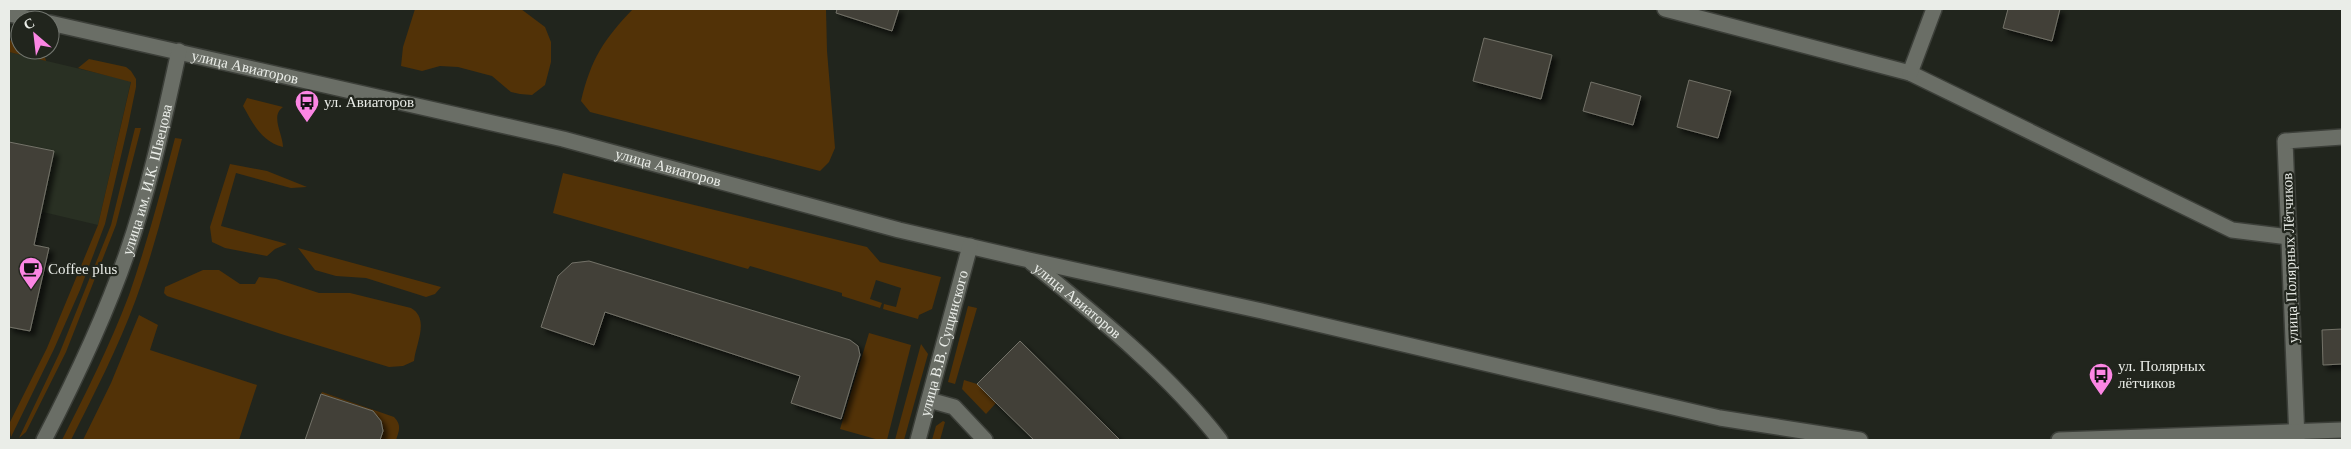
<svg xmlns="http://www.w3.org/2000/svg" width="2351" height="449" font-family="'Times New Roman',serif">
  <defs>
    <filter id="shadow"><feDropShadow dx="4.5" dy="4.5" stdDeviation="2.5" flood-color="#0009"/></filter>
  </defs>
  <rect width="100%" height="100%" fill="#21251d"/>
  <path fill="#293023" d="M9,52L131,81L98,225L9,204Z"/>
  <g fill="#523207">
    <path d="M415,9H521L545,27L551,42V62L545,85L532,95L520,94L511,92L492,76L458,67L440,66L422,71L401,66L403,47Z"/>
    <path d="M633,9H826L827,51L835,148L829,162L820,171L590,112L581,101C591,59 604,39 633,9Z"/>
    <path d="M9,40L20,43V50H43L46,61L9,52Z"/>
    <path d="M89,59L126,67L131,71L136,79V87L128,126L105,224L80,290L54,349L11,437L9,424L47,348L98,225L131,82L78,68Z"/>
    <path d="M247,98L283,107C270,116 283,134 283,147C261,141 254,125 243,106Z"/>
    <path d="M135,128H141L116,225L66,352L26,432L19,438L60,352L111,225Z"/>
    <path d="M175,138L182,139C168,193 155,247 136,299C118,348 94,394 71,440H62C86,393 110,345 129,295C147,243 161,191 175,138Z"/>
    <path d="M230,164L267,171L307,187L291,188L236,173L221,226L287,244L275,249L267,256L225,248L212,242L210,227Z"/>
    <path d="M563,173L867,247L880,262L941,277L932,309L919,315L918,319L883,309L884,304L896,307L901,288L876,280L870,299L882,303L880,308L842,296V293L750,266L748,269L553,213Z"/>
    <path d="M298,248L441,287L435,294L426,297L366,278L336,276L315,270Z"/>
    <path d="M203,270H219L240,284H255L259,277L276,279L319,293H350L411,308C430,319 416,343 414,361L403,366L389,367L281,334L167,296L164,293L165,287Z"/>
    <path d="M968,306L977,308L955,384L948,382Z"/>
    <path d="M139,315L158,325L150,350L257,385L239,440H83L111,383Z"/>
    <path d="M869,333L911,345L887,440H879L840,429Z"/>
    <path d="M921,344L928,354L904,440H895Z"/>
    <path d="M964,380L977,384L996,403L986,414L962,389Z"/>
    <path d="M322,392L394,417C402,425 399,431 396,440H380C382,434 384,427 381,421C375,407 335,399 321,394Z"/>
    <path d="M943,421L945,422L940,440H932L936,426Z"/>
  </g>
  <g fill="#434139" stroke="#737268" filter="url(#shadow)">
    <path d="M837,9H899L892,31L836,13Z"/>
    <path d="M2008,9H2060L2052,41L2003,28Z"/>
    <path d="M1484,38L1552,55L1541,99L1473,81Z"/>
    <path d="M1689,80L1731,91L1718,138L1677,127Z"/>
    <path d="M1591,82L1641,96L1633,125L1583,111Z"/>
    <path d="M9,142L54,151L34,245L49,248L30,331L9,327Z"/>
    <path d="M589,261L850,340L858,346L860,355L841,419L791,403L800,376L605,312L594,345L541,327L558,276L572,263Z"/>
    <path d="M2342,329V364L2323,365L2322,330Z"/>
    <path d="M1020,341L1120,440H1034L996,403L977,384Z"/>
    <path d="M321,394L373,411L381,421L383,431L380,440H305Z"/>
  </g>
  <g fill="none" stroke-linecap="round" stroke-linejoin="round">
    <defs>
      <g id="street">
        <path d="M1665,9L1910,73L2232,230L2289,237"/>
        <path d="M1910,73L1934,9"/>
        <path d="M929,400L954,407L985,440"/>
        <path d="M2297,440L2285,141L2342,137"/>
      </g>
      <g id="secondary">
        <path d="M9,14L36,20"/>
        <path id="s1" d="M50,23L563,139L899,230L1029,260L1262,311L1720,418L1860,440"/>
        <path id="s2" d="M1032,263C1098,317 1167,372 1220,440"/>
        <path id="s3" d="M44,440C75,380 105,317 127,253C150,187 164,119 179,51"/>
        <path id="s4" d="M918,440L970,246"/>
        <path d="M2059,440L2342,430"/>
      </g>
    </defs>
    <use href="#street" stroke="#3c3f39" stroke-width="18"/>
    <use href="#secondary" stroke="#3c3f39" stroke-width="18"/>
    <use href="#street" stroke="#6a6e66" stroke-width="15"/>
    <use href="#secondary" stroke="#6a6e66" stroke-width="15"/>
  </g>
  <defs>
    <symbol id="bus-pin" viewBox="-11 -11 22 30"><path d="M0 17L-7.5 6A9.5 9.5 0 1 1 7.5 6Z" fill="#fc86e4" stroke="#21251d"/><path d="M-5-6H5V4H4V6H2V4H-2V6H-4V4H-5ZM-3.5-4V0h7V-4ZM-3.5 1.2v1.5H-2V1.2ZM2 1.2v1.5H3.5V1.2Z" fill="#111"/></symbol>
    <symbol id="cafe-pin" viewBox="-11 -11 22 30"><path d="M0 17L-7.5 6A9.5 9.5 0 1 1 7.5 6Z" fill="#fc86e4" stroke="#21251d"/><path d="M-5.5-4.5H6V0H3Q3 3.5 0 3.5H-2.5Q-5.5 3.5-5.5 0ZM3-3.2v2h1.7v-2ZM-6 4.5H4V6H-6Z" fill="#111"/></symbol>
  </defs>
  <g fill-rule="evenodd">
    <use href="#bus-pin" x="293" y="88" width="28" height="38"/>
    <use href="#cafe-pin" x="17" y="255" width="28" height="38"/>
    <use href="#bus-pin" x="2087" y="361" width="28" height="38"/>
  </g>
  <g text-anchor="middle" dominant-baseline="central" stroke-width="4.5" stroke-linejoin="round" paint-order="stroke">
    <g font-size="15" fill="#eaede8" stroke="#21251d">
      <text stroke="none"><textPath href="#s1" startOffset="200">улица Авиаторов</textPath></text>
      <text stroke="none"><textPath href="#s1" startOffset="635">улица Авиаторов</textPath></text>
      <text stroke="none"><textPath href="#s3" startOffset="281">улица им. И.К. Швецова</textPath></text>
      <text transform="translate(2290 258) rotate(-92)">улица Полярных Лётчиков</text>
      <text stroke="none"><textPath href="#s2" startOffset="59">улица Авиаторов</textPath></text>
      <text stroke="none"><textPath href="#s4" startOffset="100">улица В.В. Сущинского</textPath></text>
    </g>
    <g font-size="15" fill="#eaede8" stroke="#21251d" text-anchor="start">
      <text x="324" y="102">ул. Авиаторов</text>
      <text x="48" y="269">Coffee plus</text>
      <text x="2118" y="366">ул. Полярных<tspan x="2118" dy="17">лётчиков</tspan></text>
    </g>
  </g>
  <rect width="2351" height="449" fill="none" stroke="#eaede8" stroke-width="20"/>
  <g transform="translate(35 35) rotate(332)"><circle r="24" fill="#21251d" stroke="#71756e"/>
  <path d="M0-4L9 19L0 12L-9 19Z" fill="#fc86e4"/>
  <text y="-8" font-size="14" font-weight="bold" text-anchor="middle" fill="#eaede8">С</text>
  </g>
</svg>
